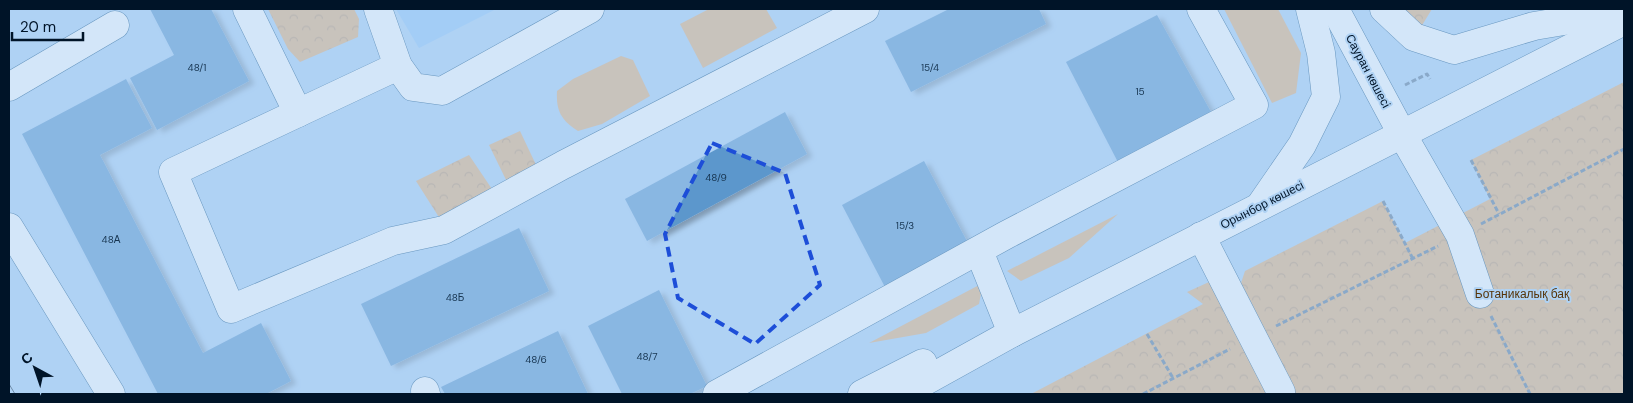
<svg xmlns="http://www.w3.org/2000/svg" width="1633" height="403" font-family="'DM Sans',sans-serif">
  <defs>
    <pattern id="forest-crowns" width="20" height="18" patternUnits="userSpaceOnUse" patternTransform="scale(1.25)"><rect width="20" height="18" fill="#e7b179"/><path d="M2 6a3 3 0 1 1 6 0M12 15a3 3 0 1 1 6 0" fill="none" stroke="#c49769"/></pattern>
    <filter id="shadow"><feDropShadow dx="5.5" dy="3" stdDeviation="2.5" flood-color="#0004"/></filter>
  </defs>
  <rect width="100%" height="100%" fill="#afd2f4"/>
  <path fill="#94c8f9" d="M396,9H496L419,48Z"/>
  <g fill="#e7b179">
    <path d="M709,9H766L777,28L703,68L680,24Z"/>
    <path d="M1224,9H1278L1301,53L1296,93L1272,103Z"/>
    <path d="M621,56L633,60L650,96L602,124L578,131C561,120 556,111 557,91L573,79Z"/>
    <path d="M1118,214L1069,258L1021,281L1007,271Z"/>
    <path d="M983,283L979,304L926,333L869,343Z"/>
  </g>
  <g fill="url(#forest-crowns)">
    <path d="M268,9H354L359,19L358,37L300,62L288,49Z"/>
    <path d="M1403,9H1432L1421,27Z"/>
    <path d="M1624,82V394H1031L1203,304L1187,292L1209,282L1238,329L1259,318L1241,283L1245,271L1383,201L1405,243L1490,199L1471,160Z"/>
    <path d="M520,131L538,169L509,186L489,145Z"/>
    <path d="M469,155L496,195L442,222L416,181Z"/>
  </g>
  <g fill="#5c97cc" filter="url(#shadow)">
    <path d="M150,9H211L249,81L157,130L130,78L174,55Z"/>
    <path d="M949,9H1039L1046,24L911,92L885,41Z"/>
    <path d="M1157,15L1216,121L1121,168L1066,62Z"/>
    <path d="M126,79L152,128L100,155L203,353L261,323L291,381L266,394H158L22,134Z"/>
    <path d="M785,112L807,154L647,241L625,199Z"/>
    <path d="M924,161L969,245L886,289L842,205Z"/>
    <path d="M519,228L549,291L391,366L361,304Z"/>
    <path d="M659,290L707,386L690,394H622L588,326Z"/>
    <path d="M558,331L588,394H445L441,387Z"/>
  </g>
  <g fill="none" stroke-linecap="round" stroke-linejoin="round">
    <defs>
      <g id="minor">
        <path d="M247,9L298,113L398,66"/>
        <path d="M378,9L398,66L413,87L442,91L590,9"/>
        <path d="M1335,9L1402,134L1460,235L1480,294"/>
        <path d="M1384,9L1414,37L1454,50L1534,26L1624,11"/>
        <path d="M9,87L115,25"/>
        <path d="M298,113L173,172L231,309L393,241L444,230L563,165L865,9"/>
        <path d="M1262,203L1302,145L1326,97L1321,53L1310,9"/>
        <path d="M9,227L111,394"/>
        <path d="M1201,236L1281,392"/>
        <path d="M979,251L1012,333"/>
        <path d="M425,391L426,394"/>
        <path d="M717,394L1006,235L1254,105L1201,9"/>
        <path d="M862,394L923,363"/>
        <path d="M902,394L1012,333L1624,21"/>
      </g>
    </defs>
    <use href="#minor" stroke="#145282" stroke-width="29"/>
    <g stroke="#5d7995" stroke-width="3" stroke-dasharray="5 2.5" stroke-linecap="butt">
      <path d="M1405,85L1427,74L1430,79"/>
      <path d="M1471,160L1499,214"/>
      <path d="M1383,201L1413,259"/>
      <path d="M1481,224L1624,149"/>
      <path d="M1491,316L1530,394"/>
      <path d="M1276,326L1438,246"/>
      <path d="M1147,334L1173,378"/>
      <path d="M1143,394L1230,349"/>
    </g>
    <use href="#minor" stroke="#fff" stroke-width="28"/>
    <path stroke="#21384e" stroke-width="1" d="M9,384L15,394"/>
  </g>
  <path d="M0 0H1633V403H0ZM712,143L785,173L820,285L755,344L678,298L665,234Z" fill="#afd2f4" fill-opacity=".55" fill-rule="evenodd"/>
  <path fill="none" stroke="#1d4ed8" stroke-width="4" stroke-dasharray="10 6" stroke-linejoin="round" d="M712,143L785,173L820,285L755,344L678,298L665,234Z"/>
  <g text-anchor="middle" dominant-baseline="central" stroke-width="4" stroke-linejoin="round" paint-order="stroke">
    <g font-size="10" fill="#173551">
      <text x="197" y="67">48/1</text>
      <text x="930" y="67">15/4</text>
      <text x="1140" y="91">15</text>
      <text x="716" y="177">48/9</text>
      <text x="905" y="225">15/3</text>
      <text x="111" y="239">48А</text>
      <text x="455" y="297">48Б</text>
      <text x="647" y="356">48/7</text>
      <text x="536" y="359">48/6</text>
    </g>
    <g font-size="12" fill="#001428" stroke="#afd2f4">
      <text transform="translate(1368 71) rotate(62)">Сауран көшесі</text>
      <text transform="translate(1262 205) rotate(-27)">Орынбор көшесі</text>
    </g>
    <g font-size="12" fill="#563409" stroke="#afd2f4">
      <text x="1522" y="294">Ботаникалық бақ</text>
    </g>
  </g>
  <rect width="1633" height="403" fill="none" stroke="#001428" stroke-width="20"/>
  <g transform="translate(35 368) rotate(320)" stroke="#afd2f4" stroke-width="4" paint-order="stroke">
  <path d="M0-4L9 19L0 12L-9 19Z" fill="#001428"/>
  <text y="-8" font-size="14" font-weight="bold" text-anchor="middle" fill="#001428">С</text>
  </g>
  <path d="M12 32v8h71v-8" fill="none" stroke="#001428" stroke-width="2.5"/>
  <text x="20" y="32" font-size="15" fill="#001428" stroke="#afd2f4" stroke-width="4" paint-order="stroke">20 m</text>
</svg>
